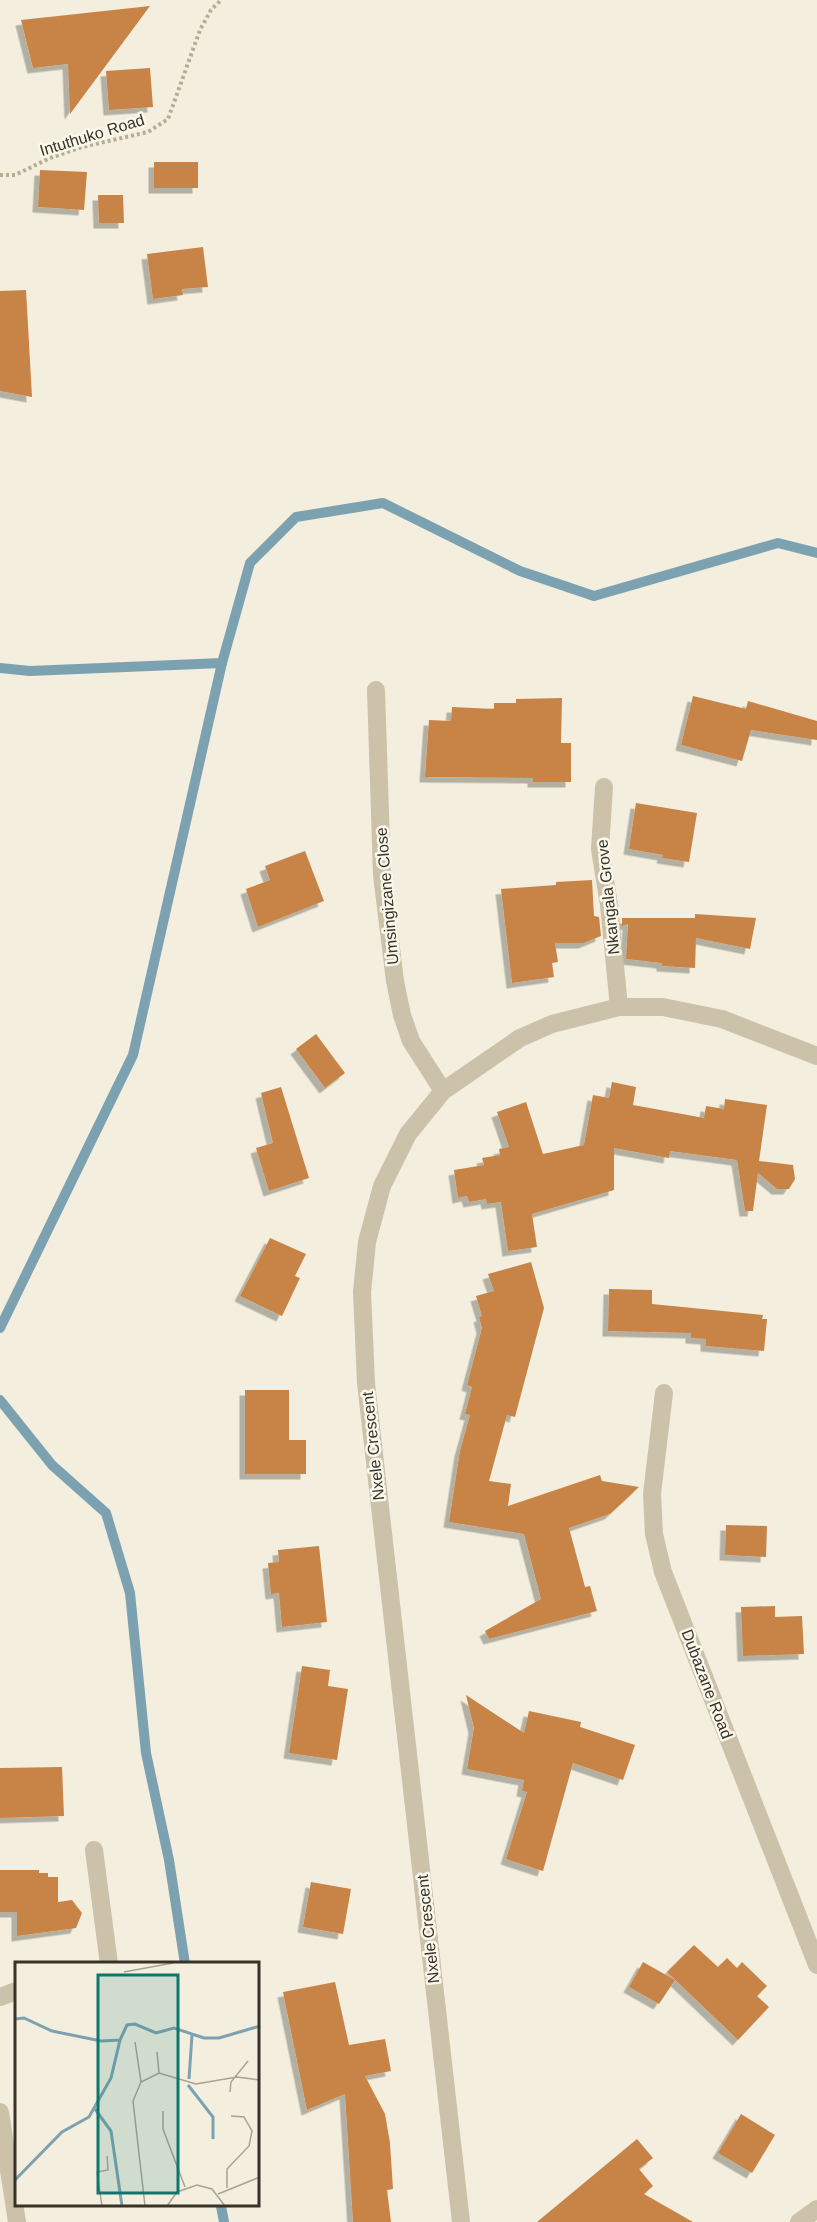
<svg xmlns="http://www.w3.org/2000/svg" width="817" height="2222" font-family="Arial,sans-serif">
  <defs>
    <filter id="shadow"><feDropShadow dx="-5.5" dy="5.5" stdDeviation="0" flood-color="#0004"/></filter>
  </defs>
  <rect width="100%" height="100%" fill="#f3eede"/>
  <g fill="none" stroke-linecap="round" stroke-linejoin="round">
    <g stroke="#7ca2b1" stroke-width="10">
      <path d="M0,668L30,671L222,663L250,563L296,517L383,503L520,571L594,596L778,543L817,553"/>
      <path d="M0,1328L133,1055L222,663"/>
      <path d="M0,1400L52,1465L106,1513L130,1593L146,1753L169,1860L185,1964"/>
      <path d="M221,2206L224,2222"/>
    </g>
  </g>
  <g fill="#c88447" filter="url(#shadow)">
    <path d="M150,6L70,114L68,64L33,68L21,20Z"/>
    <path d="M150,68L153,107L109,110L106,71Z"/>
    <rect x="154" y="162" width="44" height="26"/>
    <path d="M40,170L87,172L84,210L38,207Z"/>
    <path d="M98,195H123L124,223H99Z"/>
    <path d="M203,247L208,287L182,289L183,295L153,299L147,254Z"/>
    <path d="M26,290L32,397L0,391V291Z"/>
    <path d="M693,696L746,709L748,701L817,721V740L751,730L742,761L681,745Z"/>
    <path d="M562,698L561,743H571V782H533V778L425,777L429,720L451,721L452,707L494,709V703H516V699Z"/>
    <path d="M636,803L697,813L689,862L662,858L663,855L629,849Z"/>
    <path d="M305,851L324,901L258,927L246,889L270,880L265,866Z"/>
    <path d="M592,880L594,916L599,917L601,936L584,943H555L558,962L552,963L554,977L512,983L501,889L556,885V882Z"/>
    <path d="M695,914L756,918L750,949L696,938L695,968L662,966V963L626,959L628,924L622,926V918H695Z"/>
    <path d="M316,1034L345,1073L325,1088L296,1049Z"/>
    <path d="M612,1082L636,1087L633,1105L704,1118L706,1106L724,1109L725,1099L767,1105L759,1161L793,1165L795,1179L789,1189H777L758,1173L753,1211H745L737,1160L670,1151L669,1158L614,1148V1190L532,1214L537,1247L508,1251L501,1202L487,1204L486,1199L469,1202L467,1196L458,1198L454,1170L484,1165L482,1158L500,1155L499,1149L509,1147L497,1112L526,1102L543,1154L584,1145L593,1095L609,1098Z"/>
    <path d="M281,1087L309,1178L269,1191L256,1148L273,1143L261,1093Z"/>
    <path d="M270,1238L306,1254L295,1276L300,1278L282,1316L240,1296Z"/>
    <path d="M531,1262L544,1308L515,1417L507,1415L489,1481L511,1484L508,1506L600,1475L602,1481L639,1487L610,1514L569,1528L585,1587L590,1586L597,1611L489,1639L485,1631L541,1599L524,1534L449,1522L460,1451L470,1415L465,1414L472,1387L467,1385L482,1328L479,1317L482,1316L476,1296L494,1291L488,1274Z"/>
    <path d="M609,1289L652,1290V1304L763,1315L762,1319H767L764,1351L706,1346V1339L691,1338V1333L608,1331Z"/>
    <path d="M245,1390H289V1440H306V1474H245Z"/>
    <path d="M726,1525L767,1526L766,1557L725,1555Z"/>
    <path d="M319,1546L327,1622L282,1627L279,1593L271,1594L268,1563L279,1562L278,1550Z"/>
    <path d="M775,1606V1617L802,1616L804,1654L743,1656L741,1607Z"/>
    <path d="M302,1666L330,1670L328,1686L348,1689L337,1760L289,1753Z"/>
    <path d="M466,1695L524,1733L529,1711L581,1722L580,1727L635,1745L623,1780L573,1763L543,1871L506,1859L527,1792L522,1791L524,1780L467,1769L474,1728Z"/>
    <path d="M62,1767L64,1816L0,1818V1768Z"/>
    <path d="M0,1870H39V1873H48V1877H58V1902L72,1900L82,1913L76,1928L17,1936V1912H0Z"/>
    <path d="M311,1882L351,1889L343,1934L303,1927Z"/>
    <path d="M694,1945L718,1967L727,1958L737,1968L742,1962L767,1986L757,1996L769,2007L738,2040L667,1972Z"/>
    <path d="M643,1962L675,1980L659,2004L629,1987Z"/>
    <path d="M335,1982L349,2045L385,2039L391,2071L365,2076L385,2114L390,2143L393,2189L387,2190L391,2222H353L345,2094L307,2110L283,1992Z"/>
    <path d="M741,2114L775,2135L752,2173L718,2153Z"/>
    <path d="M637,2139L653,2158L639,2169L653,2186L644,2194L693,2222H537Z"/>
  </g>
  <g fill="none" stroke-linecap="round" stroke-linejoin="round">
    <path stroke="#b8ac93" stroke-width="4" stroke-dasharray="3 3" stroke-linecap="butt" d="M0,175H15L50,158L82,147L148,132L168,119L200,30L211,10L221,0"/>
    <g stroke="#ccc1a9" stroke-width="18">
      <path d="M376,690L382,875L395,981L402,1015L411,1041L443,1091"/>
      <path d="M604,787L600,849L609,905L619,1007"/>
      <path d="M664,1393L652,1494L654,1534L663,1572L817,1965"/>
      <path d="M94,1850L109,1964"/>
      <path d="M0,1997L16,1991"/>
      <path d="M0,2112L17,2222"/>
      <path d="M461,2222L366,1383L362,1292L367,1242L382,1186L408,1134L443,1091L520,1038L552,1024L619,1007H663L722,1019L817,1056"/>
      <path d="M799,2222L817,2209"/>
    </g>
  </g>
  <g text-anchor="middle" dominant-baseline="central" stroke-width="5" stroke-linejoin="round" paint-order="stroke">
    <g font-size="16" fill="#393229" stroke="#faf7eb">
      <text transform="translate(92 135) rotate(-17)">Intuthuko Road</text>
      <text transform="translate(387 896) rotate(-95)">Umsingizane Close</text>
      <text transform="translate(608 897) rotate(-96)">Nkangala Grove</text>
      <text transform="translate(373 1446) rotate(-96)">Nxele Crescent</text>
      <text transform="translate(707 1684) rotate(69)">Dubazane Road</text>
      <text transform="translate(428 1929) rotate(-96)">Nxele Crescent</text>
    </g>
  </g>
  <g transform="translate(15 1962)">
    <rect width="244" height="244" fill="#f3eede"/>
    <path fill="none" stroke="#7ca2b1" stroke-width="3" d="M0,57L9,56L37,69L86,79L105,78L112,63L120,62L141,71L159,66L189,76H204L245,64M174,117L177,73M173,123L198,155V177M80,147L96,169L107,244M0,218L47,170L74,155L96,116L105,78"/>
    <path fill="none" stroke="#a9a396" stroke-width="1.5" d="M109,10L158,1M120,80L126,120M142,90L144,111M215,130L216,120L233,99M148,149V167L170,225M212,226V207L234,184L237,169L229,155L216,154M203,232L245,215M87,244L82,210L93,208L92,194M130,244L118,139L126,120L144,111L181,122L222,115L245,118M152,244L162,230L182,223L197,227L210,244"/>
    <path fill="#0f766e" fill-opacity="0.15" stroke="#0f766e" stroke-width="3" d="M83,13H163V231H83Z"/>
    <rect width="244" height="244" fill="none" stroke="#393229" stroke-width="3"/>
  </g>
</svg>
